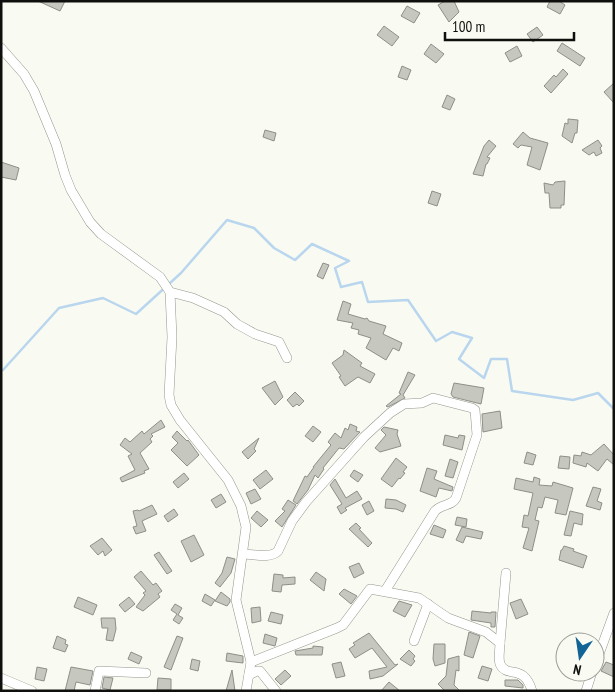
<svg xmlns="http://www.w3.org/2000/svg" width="615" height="692" font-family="'PT Sans Narrow',sans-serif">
  <rect width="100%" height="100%" fill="#f9fbf2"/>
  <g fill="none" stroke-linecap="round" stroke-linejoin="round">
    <path stroke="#b9d6ee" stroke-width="2.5" d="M1,370H3L59,308L103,298L136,314L181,273L227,220L254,228L274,248L295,260L312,244L349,261L335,268L341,287L362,282L368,302L408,300L436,341L452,332L472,338L459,359L484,378L491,359H507L512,391L573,400L598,393L614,409"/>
  </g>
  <g fill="#c6c8c0" stroke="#8e8f88">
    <path d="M38,1H65L60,11Z"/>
    <path d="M445,1H454L459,12L449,22L438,5Z"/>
    <path d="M550,1H559L565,5L560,14L547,7Z"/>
    <path d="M407,6L420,13L414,23L401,16Z"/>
    <path d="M384,26L399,37L392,46L377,35Z"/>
    <path d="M537,27L543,35L533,42L527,34Z"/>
    <path d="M562,43L585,58L580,66L557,51Z"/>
    <path d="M431,44L444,54L436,63L424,54Z"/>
    <path d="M517,46L522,56L510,62L505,53Z"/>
    <path d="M402,66L411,70L407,80L398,77Z"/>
    <path d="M563,69L568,74L551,93L544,86L554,75L556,77Z"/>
    <path d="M614,83V103L604,92Z"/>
    <path d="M447,95L455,99L450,110L442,107Z"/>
    <path d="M568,119L578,120L577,133H575L572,143L562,136L565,123L568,124Z"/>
    <path d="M265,130L276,133L274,141L263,137Z"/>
    <path d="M523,132L530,138L548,143L540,170L527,165L532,147L521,145L518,148L513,144Z"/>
    <path d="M489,140L496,146L487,157L490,158L487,164H486L483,176L473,174L484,146Z"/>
    <path d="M598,140L602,146L600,148L602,153L596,156L594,152L589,155L582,150Z"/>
    <path d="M1,162L19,168L16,180L1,177Z"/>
    <path d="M565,181L564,205H561V208H550L549,193H545L544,183L553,185L555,182Z"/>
    <path d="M432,191L441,194L437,206L428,203Z"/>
    <path d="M323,263L329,265L323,279L317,276Z"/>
    <path d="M343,301L351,304L348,314L365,319L367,318L369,321L386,326L383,334L402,343L399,351L393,348L386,360L366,348L371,338L358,334L359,330L351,328L353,323L337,320Z"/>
    <path d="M344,350L362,363L360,366L375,374L370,383L358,377L345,386L339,377L341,376L332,363L343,355Z"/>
    <path d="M408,372L415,375L403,395L405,398L388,407L386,406L401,394L399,393Z"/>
    <path d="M275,381L283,397L275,405L262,388Z"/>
    <path d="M454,383L484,388L481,404L453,397L451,394Z"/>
    <path d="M295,392L304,401L299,406L297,404L293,407L287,400Z"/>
    <path d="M500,411L502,428L483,432L482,414Z"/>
    <path d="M161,420L165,427L151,434L153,436L150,439L152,442L140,453L149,469L144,471L145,473L122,482L120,478L135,470L128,456L132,454L120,445L125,438L130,442L142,431L144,434Z"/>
    <path d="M350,424L357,427L356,431L360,432L344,449L339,448L323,468L324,469L318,478L315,475L308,490L297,504L293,501L305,476L307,477L314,467H313L331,445L328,442L335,433L341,438L345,428L348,430Z"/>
    <path d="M313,426L321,432L313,442L305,436Z"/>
    <path d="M384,427L398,430L397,434L401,446L380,452L375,448L386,435L381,430Z"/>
    <path d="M177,431L187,441L188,440L199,455L187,466L171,450L178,443L172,437Z"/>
    <path d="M445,435L458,438L459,435L465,436L462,450L443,445Z"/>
    <path d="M259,438L254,449L256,451L248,459L242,452Z"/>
    <path d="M604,444L614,455V465L607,459L598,471L587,463L586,467L573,463L574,455L581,456L582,452L591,455Z"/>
    <path d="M527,452L536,455L533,465L524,463Z"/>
    <path d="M560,456L570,457L569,469L558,468Z"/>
    <path d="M396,458L407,467L403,472L405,473L400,479L399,478L392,487L381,479Z"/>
    <path d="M450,459L458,462L453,478L445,476Z"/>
    <path d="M427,468L437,471L434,479L453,487L452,491L439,488L436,497L420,491Z"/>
    <path d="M266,470L273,479L260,489L253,480Z"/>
    <path d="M354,470L363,475L358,482L350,476Z"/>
    <path d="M184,473L189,479L178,488L173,482Z"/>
    <path d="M534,477L540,479L539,485L552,486L553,482L573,488L566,515L555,513L558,500L545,497L542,508L538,507L535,520L539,521L532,551L523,548L529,528L522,527L524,515L528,516L533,493L514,489L516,478L533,482Z"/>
    <path d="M335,479L346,498L357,491L362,499L345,508L347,510L341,514L337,507L342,504L330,485Z"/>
    <path d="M593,487L601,489L597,501L602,503L600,510L586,506Z"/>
    <path d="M255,489L261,499L251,504L246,493Z"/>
    <path d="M221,494L226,502L216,508L211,500Z"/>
    <path d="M386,499L396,500L406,505L403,512L396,509L385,508Z"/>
    <path d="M288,500L296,505L282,527L275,521L285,511L282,509Z"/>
    <path d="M369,501L374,511L367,515L362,505Z"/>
    <path d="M152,505L157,514L142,521L146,531L136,534L133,527L137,526L133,511L138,510L139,511Z"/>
    <path d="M174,509L178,515L168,522L164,516Z"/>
    <path d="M257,511L268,520L261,527L251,518Z"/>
    <path d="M570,511L583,514L582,525L574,523L571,536L564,535Z"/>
    <path d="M457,517L467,519L466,527L455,525Z"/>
    <path d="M356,523L361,528L359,529L372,543L368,547L349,529Z"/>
    <path d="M434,525L446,530L443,538L430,534Z"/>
    <path d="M462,527L483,532L481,539L466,536L463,543L456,540Z"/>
    <path d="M194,535L204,555L191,562L181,541Z"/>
    <path d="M102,538L112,550L105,556L103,551L98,555L90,546Z"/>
    <path d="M564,546L574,549L573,551L587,556L583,568L559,560L561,550H562Z"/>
    <path d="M159,552L172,571L167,574L154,555Z"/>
    <path d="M227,557L235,559L231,573L220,587L215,583L222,573Z"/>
    <path d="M359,563L364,573L354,578L349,567Z"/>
    <path d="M141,571L153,585L156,583L162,591L158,594L160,597L143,611L136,607L145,595L143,593L146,591L134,577Z"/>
    <path d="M316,572L326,579L324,591L310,580Z"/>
    <path d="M274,574L283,575V578L295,577V584L282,585L281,592L272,591Z"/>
    <path d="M344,589L357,596L351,604L339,594Z"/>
    <path d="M221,592L230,599V602L227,606L215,601Z"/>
    <path d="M205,594L215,600L211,606L202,601Z"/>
    <path d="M78,597L97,605L93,615L74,607Z"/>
    <path d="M129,597L135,604L125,612L119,605Z"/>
    <path d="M521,599L528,614L516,619L510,603Z"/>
    <path d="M399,601L412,605L405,617L393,611Z"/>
    <path d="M175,604L182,608L178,615L183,618L179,624L173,620L177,614L171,610Z"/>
    <path d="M260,607L261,621L252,623L251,608Z"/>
    <path d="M472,611L491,613V612H496L495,627H491V623L471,620Z"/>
    <path d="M271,612L283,615L281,624L268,621Z"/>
    <path d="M101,618H115L116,629L113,641L106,640L108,628H102Z"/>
    <path d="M469,632L480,636L473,658L464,655Z"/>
    <path d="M369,633L395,665L398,664L383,676L370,679L369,671L387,667L372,648L355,658L349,649L355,645L353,643Z"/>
    <path d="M265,634L277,638L275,646L263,643Z"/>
    <path d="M57,636L66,640L65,644L68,645L65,652L53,648Z"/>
    <path d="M177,636L183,638L171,670L164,667Z"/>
    <path d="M434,644H445V663L435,666L433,659Z"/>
    <path d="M313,646L323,647L322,655H296L295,651L313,648Z"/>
    <path d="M409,650L415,656L413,659L415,661L411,666L400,659Z"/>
    <path d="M131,652L142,657L139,664L128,659Z"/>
    <path d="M227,653L243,656V663L226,661Z"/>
    <path d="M459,656V671L456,670L454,685L460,691H445L438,684L446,676L448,659Z"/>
    <path d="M192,659L200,661L198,671L190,669Z"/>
    <path d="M341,662L345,676L336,678L332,664Z"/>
    <path d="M606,662L614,665V677L601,671Z"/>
    <path d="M482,666L492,669L488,681L478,678Z"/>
    <path d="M37,667L47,669L44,681L35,679Z"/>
    <path d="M71,667L93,671L90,685L76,682L74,691H65Z"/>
    <path d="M232,670L235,691H226Z"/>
    <path d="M285,670L291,676L281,685L275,679Z"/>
    <path d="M104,677L113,678L110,690L102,688Z"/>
    <path d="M158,678L171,679V690H157Z"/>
    <path d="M505,680H518L523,685V688L505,686Z"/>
    <path d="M389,682L400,691H381Z"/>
  </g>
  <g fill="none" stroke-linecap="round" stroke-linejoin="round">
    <defs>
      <g id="minor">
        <path d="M1,48L24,74L34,91L56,144L65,175L71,190L90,222L101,234L160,277L170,292L172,337L169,395L171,405L180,420L228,480L241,506L246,527L236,600L251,662L246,691"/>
        <path d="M170,292L193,298L224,312L237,324L255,334L279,342L287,358"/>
        <path d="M243,554C254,554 270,559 278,551L292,521L306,502L364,437L390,413L404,404L422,403L433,398L472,408L475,410L477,435L456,498C452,506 441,504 435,511L385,591"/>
        <path d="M414,641L428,604"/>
        <path d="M500,643L506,573"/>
        <path d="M251,662L337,628L343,625L370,589L419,598L448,618L486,632L500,643C500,649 498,658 500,664C507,679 524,663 532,691"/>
        <path d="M595,665L614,613"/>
        <path d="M249,675L257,671H260L276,691"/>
        <path d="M1,678L32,691"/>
        <path d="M95,691L99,671L146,673"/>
        <path d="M586,691L592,672"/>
      </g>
    </defs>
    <use href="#minor" stroke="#94968e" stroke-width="10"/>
    <use href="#minor" stroke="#fff" stroke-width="9"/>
  </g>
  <rect width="615" height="692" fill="none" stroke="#0f100d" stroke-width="5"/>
  <g transform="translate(580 657) rotate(193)"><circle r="24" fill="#f9fbf2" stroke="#9b9d96"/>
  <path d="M0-4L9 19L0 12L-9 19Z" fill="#136496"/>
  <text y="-8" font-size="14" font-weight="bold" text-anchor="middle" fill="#0f100d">N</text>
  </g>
  <path d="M445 32v8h129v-8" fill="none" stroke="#0f100d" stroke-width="2.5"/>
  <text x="452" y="32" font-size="15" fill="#0f100d" stroke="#f9fbf2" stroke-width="4" paint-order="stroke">100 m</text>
</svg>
